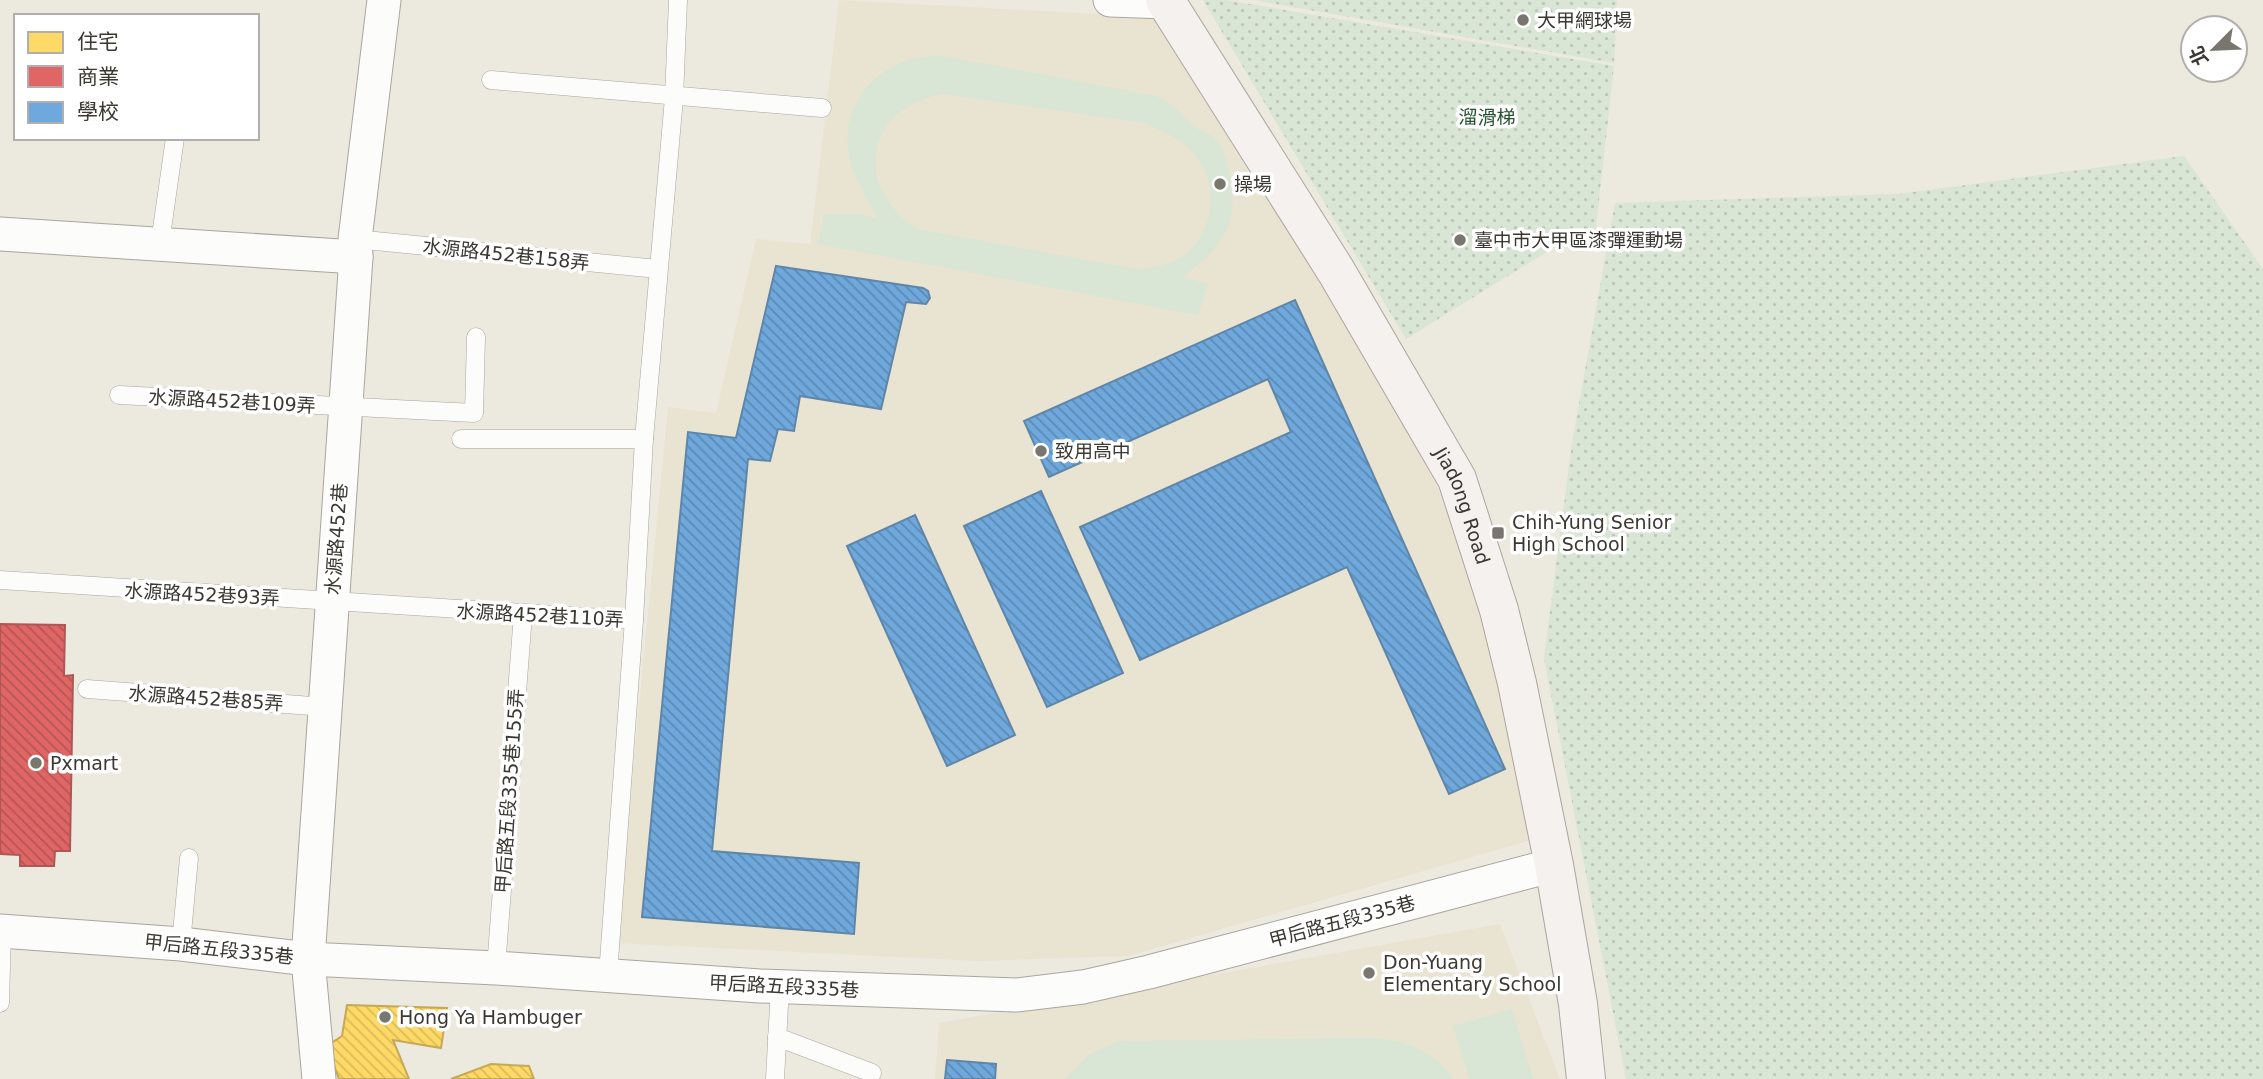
<svg xmlns="http://www.w3.org/2000/svg" width="2263" height="1079" font-family="'DejaVu Sans','Noto Sans TC',sans-serif">
  <defs>
    <pattern id="park-dots" width="8" height="8" patternUnits="userSpaceOnUse" patternTransform="scale(1.75)"><rect width="8" height="8" fill="#d9e5d5"/><path d="M2 2h.1M6 6h.1" fill="none" stroke="#bbc5b7" stroke-width="1.8" stroke-linecap="round"/></pattern>
    <pattern id="homes-back-hatch" width="6" height="6" patternUnits="userSpaceOnUse" patternTransform="scale(1.75)"><rect width="6" height="6" fill="#ffd966"/><path d="M-1 5l2 2M0 0l6 6M5-1l2 2" fill="none" stroke="#dbbb59"/></pattern>
    <pattern id="shops-back-hatch" width="6" height="6" patternUnits="userSpaceOnUse" patternTransform="scale(1.75)"><rect width="6" height="6" fill="#e06666"/><path d="M-1 5l2 2M0 0l6 6M5-1l2 2" fill="none" stroke="#b75555"/></pattern>
    <pattern id="schools-back-hatch" width="6" height="6" patternUnits="userSpaceOnUse" patternTransform="scale(1.75)"><rect width="6" height="6" fill="#6fa8dc"/><path d="M-1 5l2 2M0 0l6 6M5-1l2 2" fill="none" stroke="#5c8ab3"/></pattern>
  </defs>
  <rect width="100%" height="100%" fill="#ece9df"/>
  <g fill="#e9e4d1">
    <path d="M839,0L1155,17L1355,335L1438,488L1488,631L1531,840L1128,956L978,961L616,943L668,407L716,413L756,239L810,244Z"/>
    <path d="M1500,924L1560,1079H935L939,1023Z"/>
  </g>
  <g fill="#d9e5d5" fill-rule="evenodd">
    <path d="M944,56L1156,96C1172,104 1182,113 1194,126C1200,131 1207,132 1213,137C1223,145 1226,159 1229,171C1241,223 1223,246 1183,277L1208,284L1198,315L818,244L824,214H859L878,219C866,197 851,173 848,149C842,92 891,53 944,56ZM943,94L1144,123C1164,132 1185,140 1198,159C1221,190 1212,239 1178,259C1164,266 1151,268 1136,269L917,229C852,185 865,108 943,94Z"/>
    <path d="M1512,1009L1533,1079H1469L1453,1026Z"/>
    <path d="M1373,1038C1406,1040 1433,1051 1453,1079H1065L1088,1055L1119,1041Z"/>
  </g>
  <g fill="url(#park-dots)">
    <path d="M1203,0H1226L1614,66L1594,245L1579,232L1406,339Z"/>
    <path d="M1253,0H1617L1614,63Z"/>
    <path d="M2184,156L2263,269V1079H1626L1544,658L1572,443L1615,203L1898,194Z"/>
  </g>
  <g fill="url(#homes-back-hatch)" stroke="#c4a956" stroke-width="2">
    <path d="M347,1005L447,1008L441,1048L393,1040L409,1079H339L327,1046L342,1036Z"/>
    <path d="M491,1064L529,1066L534,1079H451Z"/>
  </g>
  <path fill="url(#shops-back-hatch)" stroke="#ae5856" stroke-width="2" d="M0,624L65,625L64,676L73,675L70,851H55L54,866H20V855L0,854Z"/>
  <g fill="url(#schools-back-hatch)" stroke="#5f86a9" stroke-width="2">
    <path d="M776,266L923,288L928,291L930,298L926,304L906,302L881,409L800,396L794,431L778,429L770,461L748,459L712,851L859,863L854,934L642,917L688,432L736,438Z"/>
    <path d="M1295,300L1505,769L1449,794L1347,567L1140,660L1080,527L1291,432L1268,379L1049,477L1024,421Z"/>
    <path d="M1041,491L1123,673L1047,707L964,526Z"/>
    <path d="M915,515L1015,735L947,766L847,546Z"/>
    <path d="M947,1060L996,1064L995,1079H945Z"/>
  </g>
  <g fill="none" stroke-linecap="round" stroke-linejoin="round">
    <defs>
      <g id="lane">
        <path d="M491,80L822,108"/>
        <path d="M355,239L658,269"/>
        <path d="M160,243L175,138"/>
        <path d="M119,395L474,413L476,337"/>
        <path d="M461,439H644"/>
        <path d="M0,580L634,620L644,439L674,98L678,0"/>
        <path d="M87,689L325,707"/>
        <path d="M181,944L189,858"/>
        <path d="M496,968L523,614"/>
        <path d="M608,975L634,620"/>
        <path d="M0,1003L2,931"/>
        <path d="M777,1037L872,1073"/>
        <path d="M775,1079L780,987"/>
      </g>
      <g id="street">
        <path d="M1110,0L1166,2"/>
        <path d="M0,234L356,257"/>
        <path d="M0,931L181,944L308,959L496,968L760,986L1016,995L1083,987L1149,972L1554,865"/>
        <path d="M319,1079L308,959L356,257L355,239L384,0"/>
      </g>
      <g id="secondary">
        <path id="s1" d="M1165,0L1336,271L1457,479L1499,610L1517,683L1554,865L1578,1004L1586,1079"/>
      </g>
    </defs>
    <use href="#lane" stroke="#a9a69f" stroke-width="19"/>
    <use href="#street" stroke="#a9a69f" stroke-width="35"/>
    <use href="#secondary" stroke="#a9a69f" stroke-width="40"/>
    <use href="#lane" stroke="#fcfcfa" stroke-width="18"/>
    <use href="#street" stroke="#fcfcfa" stroke-width="33"/>
    <use href="#secondary" stroke="#f4f1ef" stroke-width="38"/>
  </g>
  <g fill="#78766e" stroke="#fff" stroke-width="2.5">
    <circle cx="1523" cy="20" r="7"/>
    <circle cx="1220" cy="184" r="7"/>
    <circle cx="1460" cy="240" r="7"/>
    <circle cx="1041" cy="451" r="7"/>
    <rect x="1491" y="526" width="14" height="14" rx="3.5"/>
    <circle cx="36" cy="763" r="7"/>
    <circle cx="1369" cy="973" r="7"/>
    <circle cx="385" cy="1017" r="7"/>
  </g>
  <g text-anchor="middle" dominant-baseline="central" stroke-width="7" stroke-linejoin="round" paint-order="stroke">
    <g font-size="19" fill="#3a3831" stroke="#fff" text-anchor="start">
      <text x="1537" y="20">大甲網球場</text>
      <text x="1234" y="184">操場</text>
      <text x="1474" y="240">臺中市大甲區漆彈運動場</text>
      <text x="1055" y="451">致用高中</text>
      <text x="1512" y="522">Chih-Yung Senior<tspan x="1512" dy="22">High School</tspan></text>
      <text x="50" y="763">Pxmart</text>
      <text x="1383" y="962">Don-Yuang<tspan x="1383" dy="22">Elementary School</tspan></text>
      <text x="399" y="1017">Hong Ya Hambuger</text>
    </g>
    <g font-size="19" fill="#265131" stroke="#fff">
      <text x="1487" y="117">溜滑梯</text>
    </g>
    <g font-size="19" fill="#3a3831" stroke="#fff">
      <text transform="translate(506 254) rotate(6)">水源路452巷158弄</text>
      <text transform="translate(232 401) rotate(3)">水源路452巷109弄</text>
      <text stroke="none"><textPath href="#s1" startOffset="588">Jiadong Road</textPath></text>
      <text transform="translate(336 539) rotate(-86)">水源路452巷</text>
      <text transform="translate(202 594) rotate(3)">水源路452巷93弄</text>
      <text transform="translate(540 615) rotate(3)">水源路452巷110弄</text>
      <text transform="translate(206 698) rotate(4)">水源路452巷85弄</text>
      <text transform="translate(509 791) rotate(-86)">甲后路五段335巷155弄</text>
      <text transform="translate(1342 921) rotate(-15)">甲后路五段335巷</text>
      <text transform="translate(219 949) rotate(6)">甲后路五段335巷</text>
      <text transform="translate(784 986) rotate(3)">甲后路五段335巷</text>
    </g>
  </g>
  <rect x="14" y="14" width="245" height="126" fill="#ffffff" stroke="#b0afad" stroke-width="2"/>
  <rect x="28" y="32" width="35" height="21" fill="#ffd966" stroke="#b0afad" stroke-width="2"/>
  <text x="77" y="49" font-size="21" fill="#3a3831">住宅</text>
  <rect x="28" y="66" width="35" height="21" fill="#e06666" stroke="#b0afad" stroke-width="2"/>
  <text x="77" y="84" font-size="21" fill="#3a3831">商業</text>
  <rect x="28" y="102" width="35" height="21" fill="#6fa8dc" stroke="#b0afad" stroke-width="2"/>
  <text x="77" y="119" font-size="21" fill="#3a3831">學校</text>
  <g transform="translate(2214 49) rotate(246)"><circle r="33" fill="#ffffff" stroke="#b0afad" stroke-width="2"/>
  <path d="M0-5L12 26L0 18L-12 26Z" fill="#78766e"/>
  <text y="-10" font-size="19" font-weight="bold" text-anchor="middle" fill="#3a3831">北</text>
  </g>
</svg>
